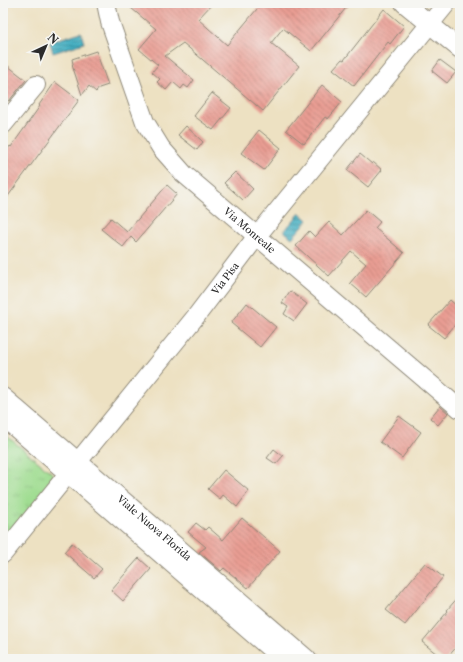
<svg xmlns="http://www.w3.org/2000/svg" width="463" height="662" viewBox="0 0 463 662" font-family="'Libre Caslon Text',serif">
  <style>
    .grass { fill: url(#grass-tufts); stroke: #66845e }
    .water { fill: url(#water-rules); stroke: #376c76 }
    .building { fill: url(#building-back-hatch) }
    .lines { fill: none; stroke-linecap: round; stroke-linejoin: round }
    .minor-casing { stroke: #8c8676; stroke-width: 20 }
    .minor { stroke: #fff; stroke-width: 18 }
    .labels { text-anchor: middle; stroke-width: 3; stroke-linejoin: round; paint-order: stroke }
    .street-label { font-size: 10px; fill: #2b2b2b; stroke: #f6f6f2 }
  </style>
  <defs>
    <pattern id="grass-tufts" width="24" height="20" patternUnits="userSpaceOnUse"><rect width="24" height="20" fill="#a0dd92"/><path d="M3 7l-1-3M5 7V3M7 7l1-3M15 17l-1-3M17 17v-4M19 17l1-3" fill="none" stroke="#8abe7e"/></pattern>
    <pattern id="water-rules" width="6" height="5" patternUnits="userSpaceOnUse"><rect width="6" height="5" fill="#43aec1"/><path d="M0 2.5h6" fill="none" stroke="#388e9d"/></pattern>
    <pattern id="building-back-hatch" width="6" height="6" patternUnits="userSpaceOnUse"><rect width="6" height="6" fill="#e99d93"/><path d="M-1 5l2 2M0 0l6 6M5-1l2 2" fill="none" stroke="#bd8078"/></pattern>
  </defs>
  <rect width="100%" height="100%" fill="#f6f6f2"/>
  <filter id="ink" filterUnits="userSpaceOnUse"><feTurbulence type="fractalNoise" baseFrequency=".025" numOctaves="2"/><feDisplacementMap in="SourceGraphic" scale="8" xChannelSelector="R" yChannelSelector="G"/><feConvolveMatrix kernelMatrix="1 2 1 2 8 2 1 2 1" color-interpolation-filters="sRGB"/></filter>
  <filter id="wash" filterUnits="userSpaceOnUse"><feTurbulence type="fractalNoise" baseFrequency=".012" numOctaves="4" result="noise"/><feDisplacementMap in="SourceGraphic" scale="16" xChannelSelector="R" yChannelSelector="G"/><feGaussianBlur stdDeviation="0.9" result="paint"/><feColorMatrix in="noise" values="0 0 0 0 0 0 0 0 0 0 0 0 0 0 0 0 0 1.4 0 .05"/><feComposite in="paint" operator="in"/></filter>
  <g filter="url(#wash)">
    <rect width="100%" height="100%" fill="#ede1c2"/>
    <!-- grass -->
    <polygon class="grass" points="3,433 58,478 3,545"/>
    <!-- water -->
    <g class="water">
      <polygon points="81,32 84,43 53,53 50,42"/>
      <polygon points="300,213 308,220 292,238 284,231"/>
    </g>
    <g id="blocks">
      <!-- building -->
      <g class="building">
        <polygon points="125,3 213,3 198,19 227,45 262,3 350,3 311,51 283,28 271,43 299,66 263,111 183,43 165,56 194,80 188,88 184,85 181,89 173,82 166,90 157,82 160,79 152,72 158,65 139,49 156,29"/>
        <polygon points="384,9 404,26 390,44 388,42 354,86 333,69 342,59 344,60"/>
        <polygon points="96,51 108,85 99,88 96,92 89,86 82,95 72,65 73,64 72,59"/>
        <polygon points="440,60 456,72 447,83 432,71"/>
        <polygon points="3,62 26,80 9,101 3,97"/>
        <polygon points="55,82 79,100 3,203 3,155 10,146 11,147 28,123 40,106 39,105"/>
        <polygon points="322,85 342,102 328,119 325,117 304,144 286,130"/>
        <polygon points="212,93 231,108 213,130 194,116"/>
        <polygon points="186,126 203,142 197,150 178,135"/>
        <polygon points="259,130 281,148 264,170 241,153"/>
        <polygon points="360,154 372,164 373,162 382,170 368,187 347,170"/>
        <polygon points="235,172 253,189 243,200 224,183"/>
        <polygon points="167,185 177,194 136,242 131,237 123,247 101,229 111,218 127,232"/>
        <polygon points="366,210 380,222 375,228 404,253 366,297 350,283 366,264 351,251 329,276 296,246 309,231 315,237 329,222 343,235"/>
        <polygon points="290,291 307,304 294,321 284,314 288,307 282,303"/>
        <polygon points="450,300 460,309 460,319 444,338 428,325"/>
        <polygon points="247,303 276,327 260,347 231,323"/>
        <polygon points="440,406 448,413 438,425 430,418"/>
        <polygon points="399,416 421,432 402,458 380,442"/>
        <polygon points="274,449 283,456 276,464 267,458"/>
        <polygon points="224,470 249,491 237,507 223,495 220,499 208,489"/>
        <polygon points="242,518 280,551 248,588 224,568 221,571 199,552 206,547 188,532 196,523 205,530 208,527 223,540"/>
        <polygon points="72,543 102,569 94,578 64,552"/>
        <polygon points="139,558 151,569 123,601 111,590"/>
        <polygon points="425,563 443,577 405,625 386,610"/>
        <polygon points="460,595 460,643 446,659 443,659 422,642 448,611 447,610"/>
      </g>
    </g>
  </g>
  <g filter="url(#ink)">
    <use href="#blocks" fill-opacity="0" stroke="#8c8676" stroke-width="1"/>
    <g class="lines">
      <defs>
        <g id="minor">
          <path id="s1" d="M 106,3 L 110,22 L 145,122 L 161,148 L 184,174 L 460,409"/>
          <polyline points="404,3 460,49"/>
          <polyline points="3,125 36,85"/>
          <path id="s2" d="M 3,397 L 307,659"/>
          <polyline points="3,417 282,659"/>
          <path id="s3" d="M 3,554 L 197,315 L 257,236 L 447,3"/>
        </g>
      </defs>
      <!-- minor casing -->
      <use href="#minor" class="minor-casing"/>
      <!-- minor -->
      <use href="#minor" class="minor"/>
    </g>
  </g>
  <g class="labels">
    <!-- street labels -->
    <g class="street-label">
      <text dy="4" stroke="none"><textPath href="#s1" startOffset="277">Via Monreale</textPath></text>
      <text dy="4" stroke="none"><textPath href="#s3" startOffset="354">Via Pisa</textPath></text>
      <text dy="4" stroke="none"><textPath href="#s2" startOffset="200">Viale Nuova Florida</textPath></text>
    </g>
  </g>
  <!-- margin -->
  <rect width="463" height="662" fill="none" stroke="#f6f6f2" stroke-width="16"/>
  <!-- north arrow -->
  <g transform="translate(46 46) rotate(44)" stroke="#f6f6f2" stroke-width="3" paint-order="stroke">
  <path d="M0-3L7 15L0 10L-7 15Z" fill="#2b2b2b"/>
  <text y="-6" font-size="11" font-weight="bold" text-anchor="middle" fill="#2b2b2b">N</text>
  </g>
</svg>
